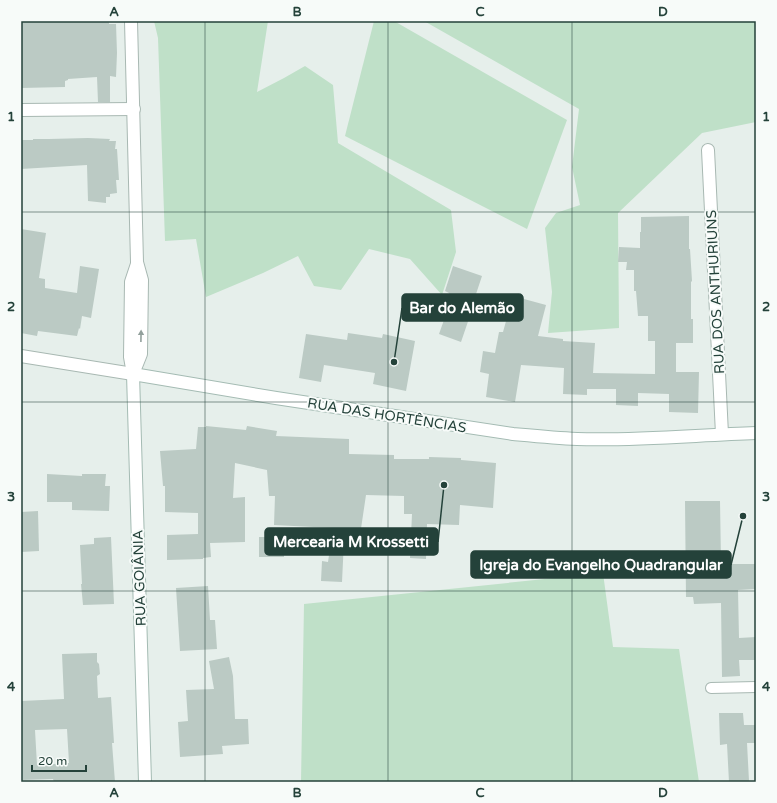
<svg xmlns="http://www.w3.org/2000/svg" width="777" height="803" viewBox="0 0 777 803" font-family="'Varela Round',sans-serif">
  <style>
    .green { fill: #bfe0c8 }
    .building { fill: #bbcac4; fill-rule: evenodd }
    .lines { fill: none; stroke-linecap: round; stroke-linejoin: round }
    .lane-casing { stroke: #a8b8b2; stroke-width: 12 }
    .street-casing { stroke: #a8b8b2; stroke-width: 14 }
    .secondary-casing { stroke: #a4bbb3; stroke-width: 14 }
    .lane { stroke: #fff; stroke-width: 10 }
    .street { stroke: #fff; stroke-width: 12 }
    .secondary { stroke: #fff; stroke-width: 12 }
    .oneway { fill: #92a09c }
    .grid { fill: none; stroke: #24423a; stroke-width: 1; stroke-opacity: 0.55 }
    .labels { text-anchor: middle; stroke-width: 4; stroke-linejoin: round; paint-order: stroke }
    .street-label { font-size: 14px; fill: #24423a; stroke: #f7fbf9 }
    .leader { fill: none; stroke: #24423a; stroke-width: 1.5 }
    .callout-dot { fill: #24423a; stroke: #f7fbf9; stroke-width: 1.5 }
    .callout { fill: #24423a; stroke: #24423a; stroke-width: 1.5 }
    .callout-label { font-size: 15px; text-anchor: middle; font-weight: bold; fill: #fff }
    .neatline { fill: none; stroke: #24423a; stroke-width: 1.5 }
    .grid-label { font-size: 13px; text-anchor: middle; font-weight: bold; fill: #24423a }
  </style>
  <rect width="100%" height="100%" fill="#e6efeb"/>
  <!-- green -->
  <g class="green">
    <polygon points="154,21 268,21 257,92 284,78 305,66 333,85 338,143 451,210 456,252 442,295 410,259 369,249 341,290 314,286 298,256 263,273 206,297 196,239 165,241 158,38"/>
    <polygon points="374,21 394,21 567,120 527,229 345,136"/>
    <polygon points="424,21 756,21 756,122 702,133 618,213 619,328 548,333 552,292 545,228 556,213 580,205 572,167 579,109"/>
    <polygon points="603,573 613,647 679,649 699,782 301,782 304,604"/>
  </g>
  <!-- building -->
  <g class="building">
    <polygon points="21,21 109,21 109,24 116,24 117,53 116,77 110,76 110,102 98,102 97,77 68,79 68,80 65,81 65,87 21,88"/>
    <polygon points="88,138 110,139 109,141 116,141 115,149 117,149 119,180 116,180 117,193 110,194 110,197 106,197 106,203 88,201 87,165 21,169 21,140 33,140 33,139 49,139"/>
    <polygon points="689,216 689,249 690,249 692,281 691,282 691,319 693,319 693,343 676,343 676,372 699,372 698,413 669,412 669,394 638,393 638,406 616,405 616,389 587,389 587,395 563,394 564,368 521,365 515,402 486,397 489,374 480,372 483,351 495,353 499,332 503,332 513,296 546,305 538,336 563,339 563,341 595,343 593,373 655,374 655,341 648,341 648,316 638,316 636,291 634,291 634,270 626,270 627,262 618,262 619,247 640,248 640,232 641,232 641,217"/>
    <polygon points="21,229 46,233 39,278 45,279 45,288 77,293 80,266 99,269 91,318 82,316 80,329 79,328 77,336 38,331 37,336 21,333"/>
    <polygon points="453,266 482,276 474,300 475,301 461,342 439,334 450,303 447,302 449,293 445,291"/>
    <polygon points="348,333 382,338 383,334 415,341 406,391 373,384 375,373 324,365 321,382 299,378 306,334 347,340"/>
    <polygon points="206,426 246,430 247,426 277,431 276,436 349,439 349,454 394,455 394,459 429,459 429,457 461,458 461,460 496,463 493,508 460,505 459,525 427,524 426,559 410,558 412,514 404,514 404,496 366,495 359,542 344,540 342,582 321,581 322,561 328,562 333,528 274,525 275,496 269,496 267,470 235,463 233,498 245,497 245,542 210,543 211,557 203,558 203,559 167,560 167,535 198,534 198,513 165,512 165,486 163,486 160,451 196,449 198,427 206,427"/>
    <polygon points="47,474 82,476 82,474 106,474 105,486 110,486 109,511 72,510 72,502 47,502"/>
    <polygon points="685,501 720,501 721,564 756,564 756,589 738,590 739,638 756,637 756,660 739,660 740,676 722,677 721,603 694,604 693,597 686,597"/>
    <polygon points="38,511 39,551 21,552 21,512"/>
    <polygon points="111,537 114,604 83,605 81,584 82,584 80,545 94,544 94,538"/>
    <rect x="259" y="537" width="25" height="20"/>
    <polygon points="208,586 210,620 215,620 217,649 180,651 176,588"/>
    <path d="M 97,653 L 97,662 L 99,664 L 100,674 L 97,676 L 98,698 L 111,697 L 114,743 L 112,743 L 115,782 L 54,782 L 53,779 L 21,780 L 21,701 L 64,699 L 62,654 ZM 67,729 L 69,763 L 37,765 L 35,730 Z"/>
    <polygon points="229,657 233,676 235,719 248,719 249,744 222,746 223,754 180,757 178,722 188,721 186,690 214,689 209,661"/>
    <polygon points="719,713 743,713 744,725 756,725 756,743 747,743 749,781 729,782 727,744 720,745"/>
  </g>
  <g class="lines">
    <defs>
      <polyline id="lane" points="711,688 756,687"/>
      <g id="street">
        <polyline points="131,21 137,262 142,280 141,354 133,374"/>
        <polyline points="21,110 134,109"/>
        <polyline points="708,150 722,434"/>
        <polyline points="21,356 133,374"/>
        <polyline points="133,374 130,357 131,282 137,264"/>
      </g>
      <path id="secondary" d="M 145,782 L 133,374 L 276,398 L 513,434 C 535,436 556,438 577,439 C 636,441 696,435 756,433"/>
    </defs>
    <!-- lane casing -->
    <use href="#lane" class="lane-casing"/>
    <!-- street casing -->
    <use href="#street" class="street-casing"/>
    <!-- secondary casing -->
    <use href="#secondary" class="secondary-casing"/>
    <!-- lane -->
    <use href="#lane" class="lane"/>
    <!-- street -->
    <use href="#street" class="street"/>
    <!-- secondary -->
    <use href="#secondary" class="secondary"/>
  </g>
  <!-- one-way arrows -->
  <defs><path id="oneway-solid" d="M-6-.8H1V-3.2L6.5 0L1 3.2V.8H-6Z"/></defs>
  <use class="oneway" href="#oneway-solid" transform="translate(141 336) rotate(-89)"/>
  <!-- grid -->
  <path class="grid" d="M 205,21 L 205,782M 388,21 L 388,782M 572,21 L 572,782M 21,212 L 756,212M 21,402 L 756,402M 21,591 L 756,591"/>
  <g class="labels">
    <!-- street labels -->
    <g class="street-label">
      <text transform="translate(715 292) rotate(-93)" y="5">RUA DOS ANTHURIUNS</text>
      <text transform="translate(387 415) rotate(9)" y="5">RUA DAS HORTÊNCIAS</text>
      <text transform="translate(139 578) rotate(-92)" y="5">RUA GOIÂNIA</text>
    </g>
  </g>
  <!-- callouts -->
  <path class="leader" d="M394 362L402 308M444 485L438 542M743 516L731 565"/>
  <g class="callout-dot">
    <circle cx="394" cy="362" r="4"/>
    <circle cx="444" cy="485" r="4"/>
    <circle cx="743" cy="516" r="4"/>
  </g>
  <g class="callout">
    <rect x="402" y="294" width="121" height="27" rx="4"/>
    <rect x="265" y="528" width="173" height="27" rx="4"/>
    <rect x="471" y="551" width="260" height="27" rx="4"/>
  </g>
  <g class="callout-label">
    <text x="462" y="313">Bar do Alemão</text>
    <text x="351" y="547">Mercearia M Krossetti</text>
    <text x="601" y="570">Igreja do Evangelho Quadrangular</text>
  </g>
  <!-- border -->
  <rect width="777" height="803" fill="none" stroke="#f7fbf9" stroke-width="44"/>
  <!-- scale -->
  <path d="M32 765v6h54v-6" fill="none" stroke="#24423a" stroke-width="2"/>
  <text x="38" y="765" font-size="12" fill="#24423a" stroke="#f7fbf9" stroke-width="3" paint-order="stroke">20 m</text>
  <rect x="22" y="22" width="733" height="759" class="neatline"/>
  <g class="grid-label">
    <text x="114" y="16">A</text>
    <text x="297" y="16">B</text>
    <text x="480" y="16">C</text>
    <text x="663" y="16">D</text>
    <text x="11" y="121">1</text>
    <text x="766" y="121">1</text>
    <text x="11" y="311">2</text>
    <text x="766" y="311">2</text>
    <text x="11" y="501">3</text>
    <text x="766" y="501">3</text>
    <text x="11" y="691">4</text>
    <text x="766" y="691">4</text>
    <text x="114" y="797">A</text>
    <text x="297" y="797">B</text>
    <text x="480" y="797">C</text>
    <text x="663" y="797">D</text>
  </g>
</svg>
